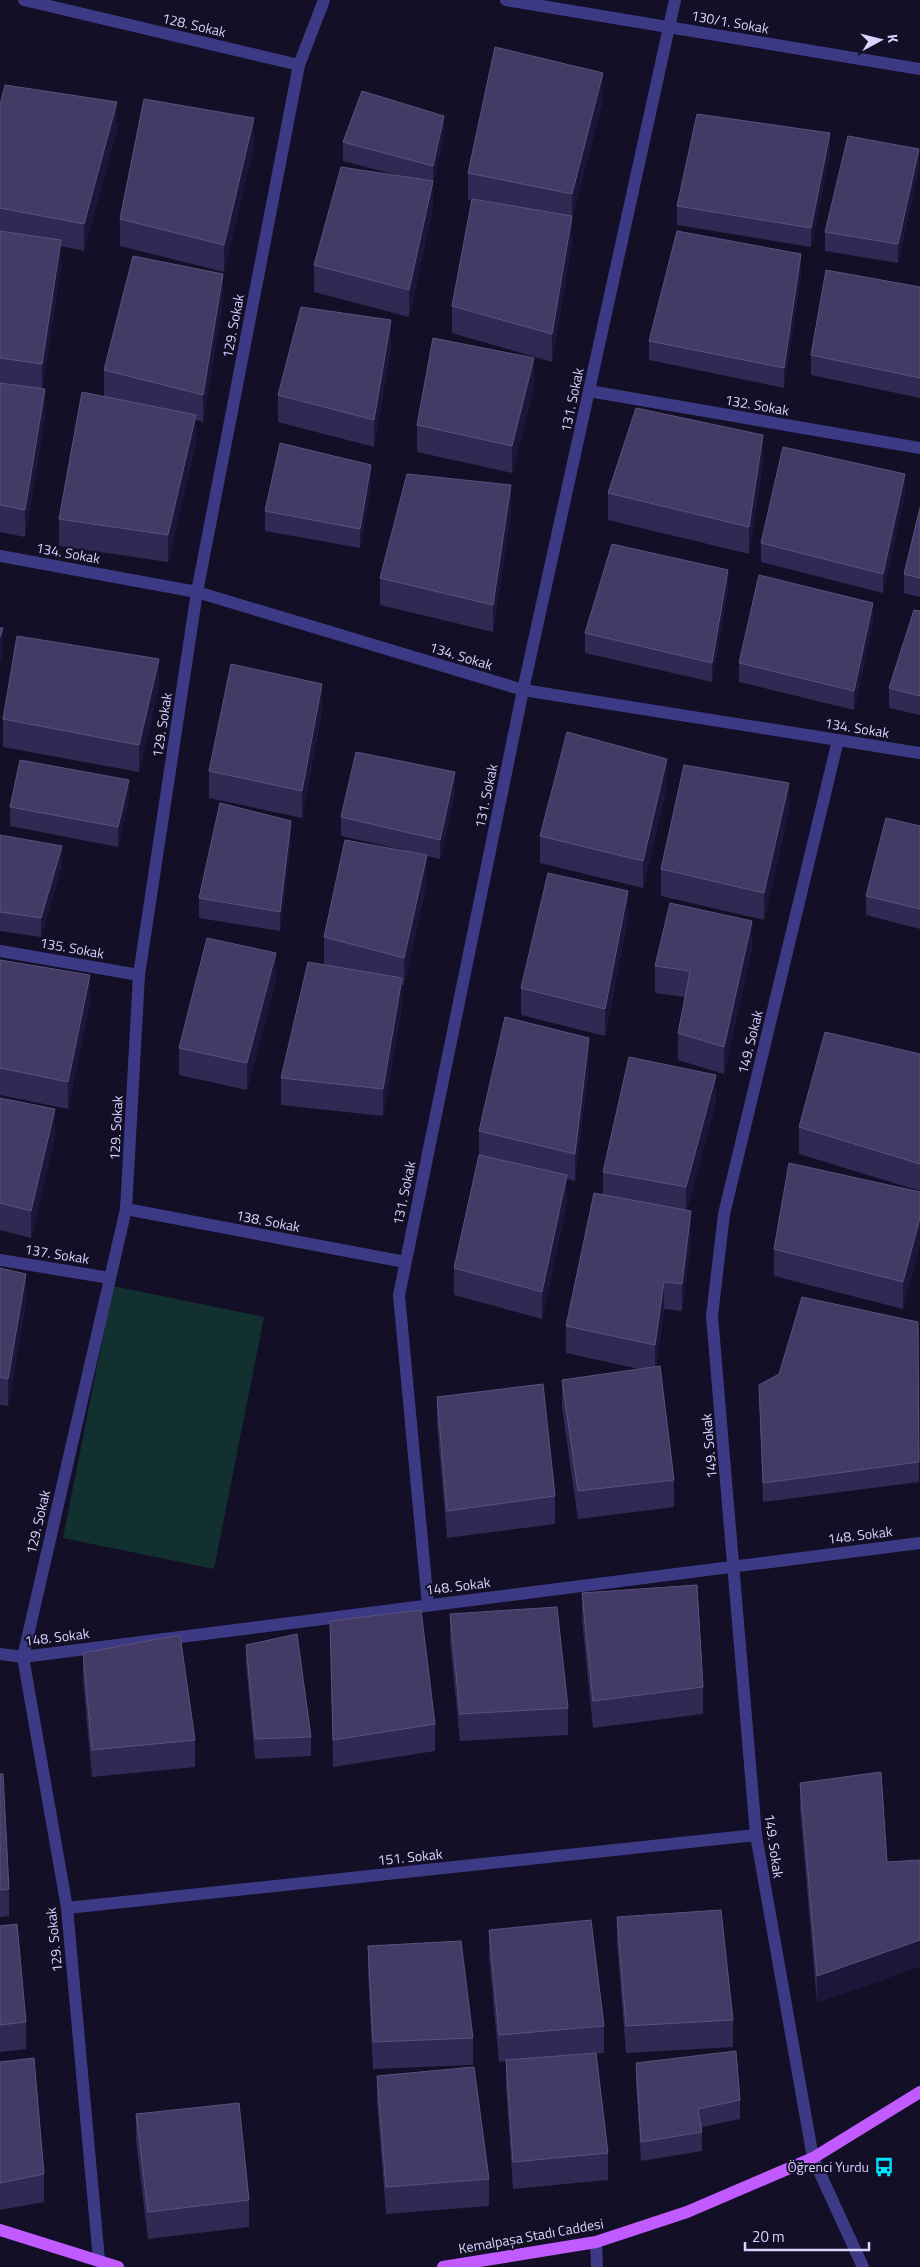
<svg xmlns="http://www.w3.org/2000/svg" width="920" height="2267" viewBox="0 0 920 2267" font-family="'Titillium Web',sans-serif">
  <style>
    .garden { fill: #12302f }
    .lines { fill: none; stroke-linecap: round; stroke-linejoin: round }
    .minor { stroke: #3d3a85; stroke-width: 12 }
    .major { stroke: #c25bff; stroke-width: 12 }
    .wall { fill: #312854 }
    .shaded-wall { fill: #1d163a }
    .building { fill: #433a66; stroke: #5a527e }
    .labels { text-anchor: middle; stroke-width: 4; stroke-linejoin: round; paint-order: stroke }
    .street-label { font-size: 14px; fill: #d9d4ff; stroke: #130f26 }
    .poi-label { font-size: 14px; fill: #d9d4ff; stroke: #130f26; text-anchor: end }
  </style>
  <rect width="100%" height="100%" fill="#130f26"/>
  <!-- garden -->
  <polygon class="garden" points="113,1286 264,1317 214,1569 63,1538"/>
  <g class="lines">
    <!-- minor -->
    <g class="minor">
      <polyline points="24,0 299,65"/>
      <polyline points="506,0 920,69"/>
      <polyline points="589,391 920,448"/>
      <polyline points="0,556 197,592 523,690 920,753"/>
      <polyline points="838,740 724,1214 712,1316 756,1835 813,2158 863,2267"/>
      <polyline points="0,951 139,975"/>
      <polyline points="126,1209 405,1262"/>
      <polyline points="0,1260 110,1278"/>
      <polyline points="428,1605 399,1295 523,690 675,0"/>
      <polyline points="0,1654 23,1657 920,1543"/>
      <polyline points="67,1908 756,1835"/>
      <polyline points="596,2242 597,2267"/>
      <polyline points="99,2260 67,1908 23,1657 126,1209 139,975 197,592 299,65 324,0"/>
    </g>
    <!-- major -->
    <g class="major">
      <polyline points="0,2230 118,2267"/>
      <polyline points="443,2267 596,2242 687,2212 813,2158 920,2092"/>
    </g>
  </g>
  <!-- wall -->
  <g class="wall">
    <polygon points="603,100 572,218 572,243 552,362 452,333 452,306 472,201 468,200 468,173"/>
    <polygon points="0,105 117,129 84,251 61,246 61,267 42,389 45,416 25,537 0,532"/>
    <polygon points="444,135 433,182 433,208 409,317 314,292 314,265 396,175 343,161 343,142"/>
    <polygon points="254,145 224,272 120,246 120,219"/>
    <polygon points="830,152 811,247 677,225 677,206"/>
    <polygon points="919,168 898,263 825,251 825,232"/>
    <polygon points="801,274 784,388 649,360 649,341"/>
    <polygon points="920,287 920,398 811,375 811,355"/>
    <polygon points="223,301 203,422 196,420 196,442 168,562 59,546 59,519 104,397 104,370"/>
    <polygon points="391,347 374,447 278,422 278,395"/>
    <polygon points="534,385 512,473 417,452 417,425"/>
    <polygon points="763,462 749,554 608,520 608,493"/>
    <polygon points="371,484 360,548 265,531 265,511"/>
    <polygon points="905,494 883,593 761,562 761,543"/>
    <polygon points="920,508 920,597 904,593 904,574"/>
    <polygon points="511,512 493,632 380,605 380,578"/>
    <polygon points="728,589 712,682 585,653 585,633"/>
    <polygon points="920,611 920,715 889,708 889,688"/>
    <polygon points="873,622 854,710 739,682 739,663"/>
    <polygon points="159,686 139,772 3,747 3,719"/>
    <polygon points="322,711 302,818 209,798 209,771"/>
    <polygon points="667,786 643,888 540,863 540,836"/>
    <polygon points="455,792 440,859 427,856 427,882 404,985 402,985 402,1005 383,1116 281,1105 281,1078 334,967 324,964 324,937 404,850 341,836 341,817"/>
    <polygon points="129,799 118,847 10,826 10,807"/>
    <polygon points="789,810 764,920 661,896 661,869"/>
    <polygon points="920,826 920,929 866,915 866,896"/>
    <polygon points="0,835 62,865 41,937 0,931"/>
    <polygon points="291,841 280,931 199,918 199,898"/>
    <polygon points="628,918 605,1036 521,1015 521,988"/>
    <polygon points="752,948 724,1074 678,1060 678,1033 685,997 655,993 655,966"/>
    <polygon points="0,960 90,1002 68,1109 0,1095"/>
    <polygon points="276,980 247,1090 179,1075 179,1048"/>
    <polygon points="920,1054 920,1191 799,1154 799,1127"/>
    <polygon points="589,1065 575,1181 567,1179 567,1202 542,1319 454,1295 454,1268 479,1155 479,1131"/>
    <polygon points="0,1098 55,1136 31,1238 0,1230"/>
    <polygon points="716,1102 687,1210 691,1238 682,1311 664,1309 656,1366 674,1480 674,1507 578,1519 562,1407 562,1380 639,1369 566,1353 566,1326 603,1195 603,1172"/>
    <polygon points="920,1192 903,1309 774,1276 774,1249"/>
    <polygon points="0,1268 26,1301 8,1406 0,1405"/>
    <polygon points="918,1322 919,1482 763,1502 759,1385"/>
    <polygon points="437,1397 555,1496 555,1524 447,1538 437,1424"/>
    <polygon points="582,1593 703,1687 703,1714 593,1728 582,1620"/>
    <polygon points="450,1614 568,1708 568,1735 460,1741 450,1641"/>
    <polygon points="330,1621 435,1724 435,1751 333,1767"/>
    <polygon points="246,1645 311,1737 311,1756 255,1759 246,1664"/>
    <polygon points="83,1653 195,1740 195,1767 92,1777 83,1680"/>
    <polygon points="0,1774 9,1889 9,1916 0,1917"/>
    <polygon points="800,1783 887,1862 817,2003 800,1810"/>
    <polygon points="617,1917 733,2020 733,2047 626,2053 617,1944"/>
    <polygon points="0,1926 26,2022 26,2049 0,2052"/>
    <polygon points="489,1930 604,2026 604,2053 596,2054 608,2153 608,2180 513,2189 506,2087 506,2061 499,2062 489,1957"/>
    <polygon points="368,1946 473,2038 473,2065 373,2069 368,1973"/>
    <polygon points="0,2062 44,2174 44,2202 0,2210"/>
    <polygon points="636,2063 740,2100 740,2119 702,2127 702,2151 641,2161 636,2083"/>
    <polygon points="377,2076 489,2179 489,2206 386,2214 377,2103"/>
    <polygon points="136,2114 249,2200 249,2227 148,2239 136,2141"/>
  </g>
  <!-- shaded-wall -->
  <g class="shaded-wall">
    <polygon points="603,73 603,100 572,218 572,243 552,362 552,334 572,220 572,194"/>
    <polygon points="117,102 117,129 84,251 84,224"/>
    <polygon points="444,116 444,135 433,182 433,208 409,317 409,290 433,184 433,166"/>
    <polygon points="254,118 254,145 224,272 224,245"/>
    <polygon points="830,133 830,152 811,247 811,228"/>
    <polygon points="919,149 919,168 898,263 898,244"/>
    <polygon points="61,240 61,267 42,391 42,364"/>
    <polygon points="801,254 801,274 784,388 784,368"/>
    <polygon points="223,274 223,301 203,422 203,395"/>
    <polygon points="391,320 391,347 374,447 374,420"/>
    <polygon points="534,358 534,385 512,473 512,446"/>
    <polygon points="45,389 45,416 25,537 25,510"/>
    <polygon points="196,415 196,442 168,562 168,535"/>
    <polygon points="763,435 763,462 749,554 749,527"/>
    <polygon points="371,465 371,484 360,548 360,529"/>
    <polygon points="905,474 905,494 883,593 883,574"/>
    <polygon points="511,485 511,512 493,632 493,605"/>
    <polygon points="728,570 728,589 712,682 712,663"/>
    <polygon points="873,603 873,622 854,710 854,691"/>
    <polygon points="3,628 3,655 0,664 0,637"/>
    <polygon points="159,659 159,686 139,772 139,745"/>
    <polygon points="322,684 322,711 302,818 302,791"/>
    <polygon points="667,759 667,786 643,888 643,861"/>
    <polygon points="455,772 455,792 440,859 440,840"/>
    <polygon points="129,780 129,799 118,847 118,827"/>
    <polygon points="789,783 789,810 764,920 764,893"/>
    <polygon points="291,821 291,841 280,931 280,912"/>
    <polygon points="62,846 62,865 41,937 41,918"/>
    <polygon points="427,855 427,882 404,985 404,958"/>
    <polygon points="628,891 628,918 605,1036 605,1009"/>
    <polygon points="752,921 752,948 724,1074 724,1047"/>
    <polygon points="276,953 276,980 247,1090 247,1063"/>
    <polygon points="90,975 90,1002 68,1109 68,1082"/>
    <polygon points="402,978 402,1005 383,1116 383,1089"/>
    <polygon points="589,1038 589,1065 575,1181 575,1154"/>
    <polygon points="716,1075 716,1102 686,1214 686,1187"/>
    <polygon points="55,1109 55,1136 31,1238 31,1211"/>
    <polygon points="567,1175 567,1202 542,1319 542,1292"/>
    <polygon points="691,1211 691,1238 682,1311 682,1284"/>
    <polygon points="920,1218 920,1245 903,1309 903,1282"/>
    <polygon points="26,1274 26,1301 8,1406 8,1379"/>
    <polygon points="664,1282 664,1309 655,1372 655,1345"/>
    <polygon points="920,1940 920,1967 817,2003 817,1976"/>
  </g>
  <!-- building -->
  <g class="building">
    <polygon points="495,47 603,73 572,194 468,173"/>
    <polygon points="5,85 117,102 84,224 0,208 0,105"/>
    <polygon points="362,91 444,116 433,166 343,142"/>
    <polygon points="144,99 254,118 224,245 120,219"/>
    <polygon points="697,114 830,133 811,228 677,206"/>
    <polygon points="848,136 919,149 898,244 825,232"/>
    <polygon points="341,167 433,181 409,290 314,265"/>
    <polygon points="472,199 572,216 552,334 452,306"/>
    <polygon points="0,231 61,240 42,364 0,358"/>
    <polygon points="677,231 801,254 784,368 649,341"/>
    <polygon points="133,256 223,274 203,395 104,370"/>
    <polygon points="826,270 920,287 920,378 811,355"/>
    <polygon points="301,307 391,320 374,420 278,395"/>
    <polygon points="433,338 534,358 512,446 417,425"/>
    <polygon points="0,383 45,389 25,510 0,505"/>
    <polygon points="82,392 196,415 168,535 59,519"/>
    <polygon points="636,408 763,435 749,527 608,493"/>
    <polygon points="280,443 371,465 360,529 265,511"/>
    <polygon points="783,447 905,474 883,574 761,543"/>
    <polygon points="407,474 511,485 493,605 380,578"/>
    <polygon points="920,508 920,578 904,574"/>
    <polygon points="612,544 728,570 712,663 585,633"/>
    <polygon points="759,575 873,603 854,691 739,663"/>
    <polygon points="914,610 920,611 920,696 889,688"/>
    <polygon points="0,628 3,628 0,637"/>
    <polygon points="17,636 159,659 139,745 3,719"/>
    <polygon points="231,664 322,684 302,791 209,771"/>
    <polygon points="567,732 667,759 643,861 540,836"/>
    <polygon points="356,752 455,772 440,840 341,817"/>
    <polygon points="20,760 129,780 118,827 10,807"/>
    <polygon points="684,765 789,783 764,893 661,869"/>
    <polygon points="220,803 291,821 280,912 199,898"/>
    <polygon points="886,818 920,826 920,909 866,896"/>
    <polygon points="0,835 62,846 41,918 0,912"/>
    <polygon points="345,840 427,855 404,958 324,937"/>
    <polygon points="548,873 628,891 605,1009 521,988"/>
    <polygon points="670,903 752,921 724,1047 678,1033 690,971 655,966"/>
    <polygon points="207,938 276,953 247,1063 179,1048"/>
    <polygon points="0,960 90,975 68,1082 0,1068"/>
    <polygon points="308,962 402,978 383,1089 281,1078"/>
    <polygon points="505,1017 589,1038 575,1154 479,1131"/>
    <polygon points="825,1032 920,1054 920,1164 799,1127"/>
    <polygon points="629,1057 716,1075 686,1187 603,1172"/>
    <polygon points="0,1098 55,1109 31,1211 0,1203"/>
    <polygon points="479,1155 567,1175 542,1292 454,1268"/>
    <polygon points="789,1163 920,1192 920,1218 903,1282 774,1249"/>
    <polygon points="594,1193 691,1211 682,1284 664,1282 655,1345 566,1326"/>
    <polygon points="0,1268 26,1274 8,1379 0,1377"/>
    <polygon points="802,1297 918,1322 919,1462 763,1483 759,1385 779,1374"/>
    <polygon points="660,1366 674,1480 578,1491 562,1380"/>
    <polygon points="543,1384 555,1496 447,1511 437,1397"/>
    <polygon points="697,1585 703,1687 593,1701 582,1593"/>
    <polygon points="557,1607 568,1708 460,1714 450,1614"/>
    <polygon points="421,1610 435,1724 333,1740 330,1621"/>
    <polygon points="297,1634 311,1737 255,1739 246,1645"/>
    <polygon points="180,1635 195,1740 92,1750 83,1653"/>
    <polygon points="881,1772 887,1862 920,1860 920,1940 817,1976 800,1783"/>
    <polygon points="0,1774 3,1774 9,1889 0,1890"/>
    <polygon points="721,1910 733,2020 626,2026 617,1917"/>
    <polygon points="591,1920 604,2026 499,2035 489,1930"/>
    <polygon points="17,1924 26,2022 0,2025 0,1926"/>
    <polygon points="461,1941 473,2038 373,2042 368,1946"/>
    <polygon points="736,2051 740,2100 698,2109 702,2132 641,2142 636,2063"/>
    <polygon points="596,2053 608,2153 513,2162 506,2060"/>
    <polygon points="34,2058 44,2174 0,2183 0,2062"/>
    <polygon points="474,2067 489,2179 386,2187 377,2076"/>
    <polygon points="239,2103 249,2200 148,2212 136,2114"/>
  </g>
  <!-- icons -->
  <defs>
    <symbol id="bus-bare" viewBox="-9 -9 18 18"><path d="M-5-6H5V4H4V6H2V4H-2V6H-4V4H-5ZM-3.5-4V0h7V-4ZM-3.5 1.2v1.5H-2V1.2ZM2 1.2v1.5H3.5V1.2Z" fill="#00e5ff" stroke="#130f26" stroke-width="2.5" paint-order="stroke"/></symbol>
  </defs>
  <g fill-rule="evenodd">
    <use href="#bus-bare" x="870" y="2153" width="28" height="28"/>
  </g>
  <g class="labels">
    <!-- street labels -->
    <g class="street-label">
      <text transform="translate(730 22) rotate(10)" y="5">130/1. Sokak</text>
      <text transform="translate(194 25) rotate(13)" y="5">128. Sokak</text>
      <text transform="translate(233 326) rotate(-79)" y="5">129. Sokak</text>
      <text transform="translate(572 400) rotate(-78)" y="5">131. Sokak</text>
      <text transform="translate(757 405) rotate(10)" y="5">132. Sokak</text>
      <text transform="translate(68 553) rotate(10)" y="5">134. Sokak</text>
      <text transform="translate(461 656) rotate(17)" y="5">134. Sokak</text>
      <text transform="translate(162 725) rotate(-81)" y="5">129. Sokak</text>
      <text transform="translate(857 728) rotate(9)" y="5">134. Sokak</text>
      <text transform="translate(486 796) rotate(-78)" y="5">131. Sokak</text>
      <text transform="translate(72 948) rotate(10)" y="5">135. Sokak</text>
      <text transform="translate(750 1042) rotate(-76)" y="5">149. Sokak</text>
      <text transform="translate(116 1128) rotate(-87)" y="5">129. Sokak</text>
      <text transform="translate(404 1193) rotate(-78)" y="5">131. Sokak</text>
      <text transform="translate(268 1221) rotate(11)" y="5">138. Sokak</text>
      <text transform="translate(57 1254) rotate(9)" y="5">137. Sokak</text>
      <text transform="translate(709 1446) rotate(-95)" y="5">149. Sokak</text>
      <text transform="translate(38 1522) rotate(-77)" y="5">129. Sokak</text>
      <text transform="translate(860 1535) rotate(-7)" y="5">148. Sokak</text>
      <text transform="translate(458 1586) rotate(-7)" y="5">148. Sokak</text>
      <text transform="translate(57 1637) rotate(-7)" y="5">148. Sokak</text>
      <text transform="translate(774 1846) rotate(82)" y="5">149. Sokak</text>
      <text transform="translate(410 1857) rotate(-6)" y="5">151. Sokak</text>
      <text transform="translate(54 1940) rotate(-96)" y="5">129. Sokak</text>
      <text transform="translate(531 2236) rotate(-10)" y="5">Kemalpaşa Stadı Caddesi</text>
    </g>
    <!-- poi labels -->
    <g class="poi-label">
      <text x="869" y="2172">Öğrenci Yurdu</text>
    </g>
  </g>
  <!-- north arrow -->
  <g transform="translate(880 40) rotate(83)" stroke="#130f26" stroke-width="4" paint-order="stroke">
  <path d="M0-4L9 19L0 12L-9 19Z" fill="#d9d4ff"/>
  <text y="-8" font-size="14" font-weight="bold" text-anchor="middle" fill="#d9d4ff">K</text>
  </g>
  <!-- scale -->
  <path d="M745 2242v8h124v-8" fill="none" stroke="#d9d4ff" stroke-width="2.5"/>
  <text x="752" y="2242" font-size="15" fill="#d9d4ff" stroke="#130f26" stroke-width="4" paint-order="stroke">20 m</text>
</svg>
